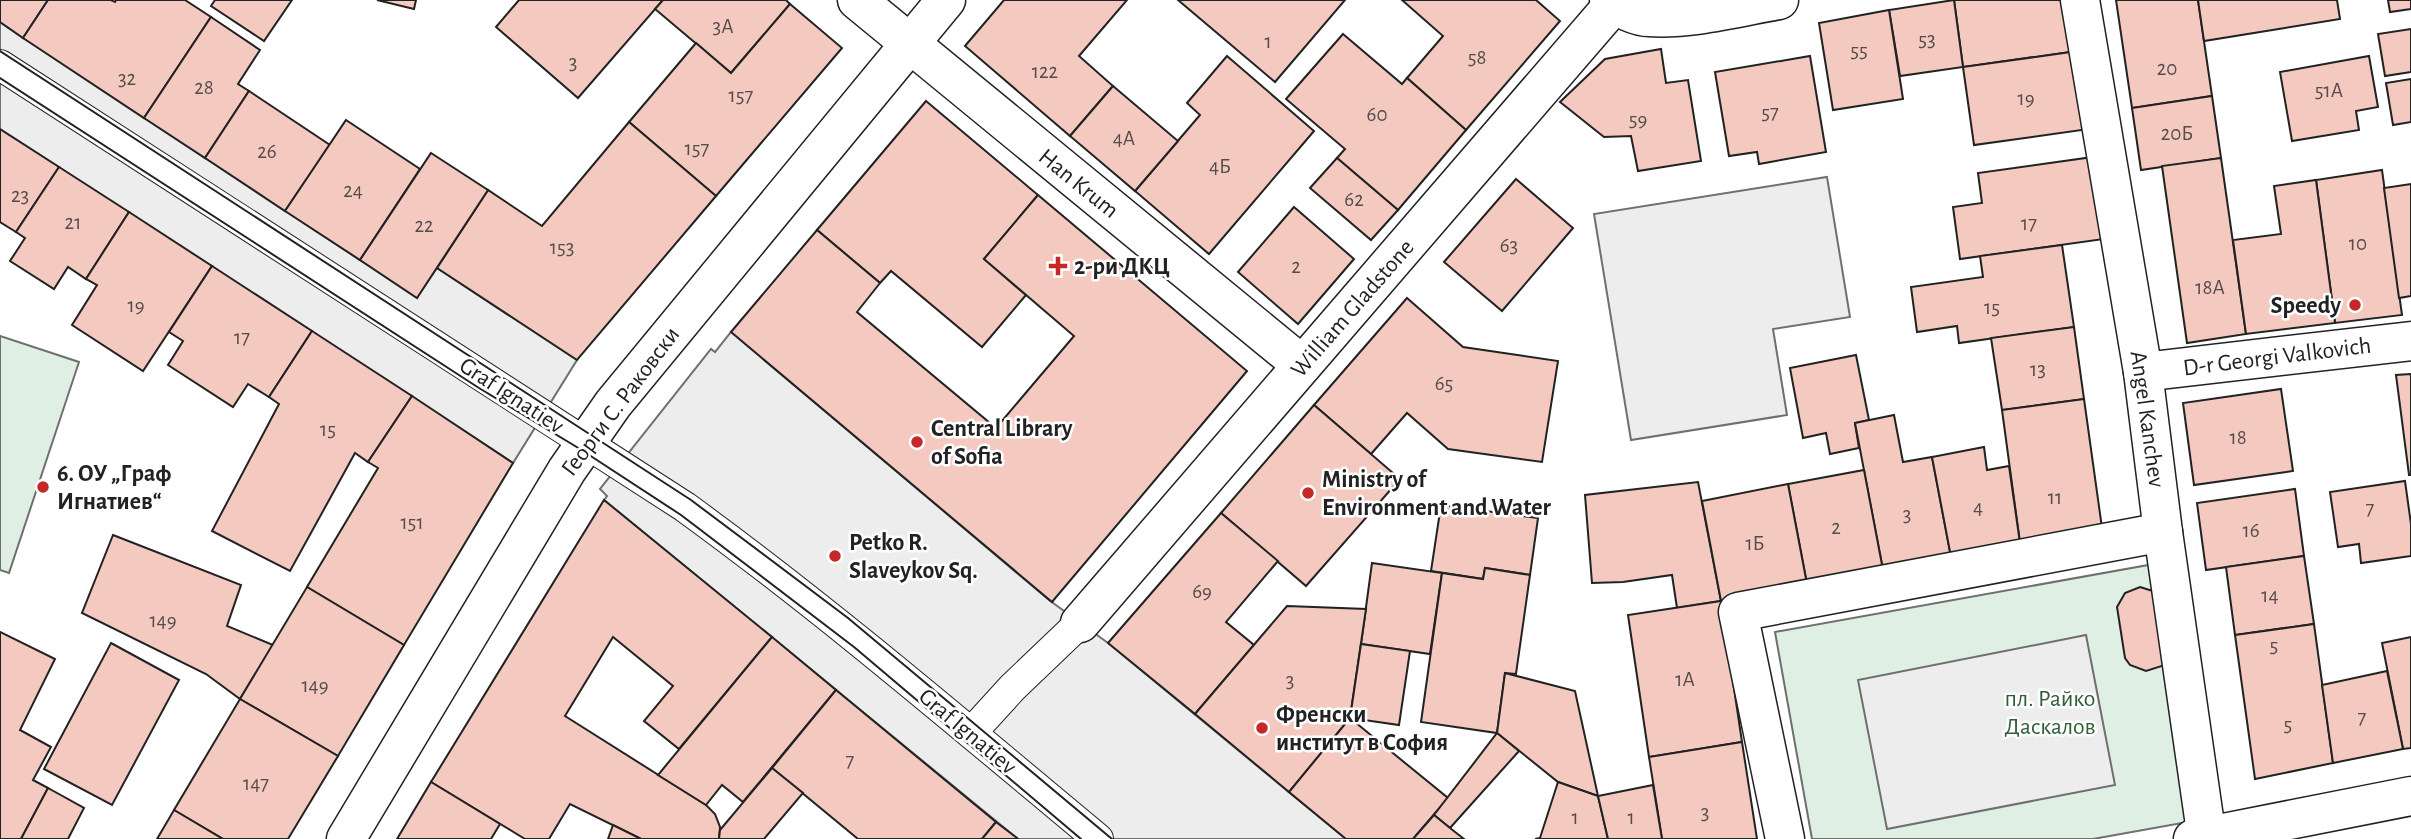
<svg xmlns="http://www.w3.org/2000/svg" width="2411" height="839" viewBox="0 0 2411 839" font-family="'Alegreya Sans',sans-serif">
  <style>
    .green { fill: #e0efe3; stroke: #6f6f6f; stroke-width: 2 }
    .parking { fill: #ededed; stroke: #6f6f6f; stroke-width: 2 }
    .building { fill: #f3c9c0; stroke: #222; stroke-width: 2 }
    .lines { fill: none; stroke-linecap: round; stroke-linejoin: round }
    .pedestrian-casing { stroke: #222; stroke-width: 32 }
    .minor-casing { stroke: #222; stroke-width: 41 }
    .tertiary-casing { stroke: #222; stroke-width: 41 }
    .pedestrian { stroke: #fff; stroke-width: 30 }
    .minor { stroke: #fff; stroke-width: 38 }
    .tertiary { stroke: #fff; stroke-width: 38 }
    .tram { stroke: #222; stroke-width: 2 }
    .poi-dot { fill: #c62828; stroke: #fff; stroke-width: 2.5 }
    .labels { text-anchor: middle; stroke-width: 5; stroke-linejoin: round; paint-order: stroke }
    .number-label { font-size: 21px; fill: #564c4a }
    .street-label { font-size: 24px; fill: #222; stroke: #fff }
    .poi-label { font-size: 24px; font-weight: bold; fill: #222; stroke: #fff; text-anchor: start }
    .park-label { font-size: 24px; fill: #2f5e38; stroke: #fff }
  </style>
  <rect width="100%" height="100%" fill="#fff"/>
  <!-- green -->
  <g class="green">
    <polygon points="0,336 79,362 9,573 0,570"/>
    <polygon points="2154,564 2199,820 2093,839 1812,839 1775,632"/>
  </g>
  <!-- parking -->
  <g class="parking">
    <polygon points="0,22 416,297 437,268 577,360 513,463 0,129"/>
    <polygon points="1827,177 1850,317 1773,329 1787,415 1631,440 1594,214"/>
    <polygon points="731,332 1049,600 1108,643 1346,839 1018,839 604,500 607,496 600,489 711,349 715,352"/>
    <polygon points="2086,635 2115,785 1887,829 1858,680"/>
  </g>
  <!-- building -->
  <g class="building">
    <polygon points="0,0 48,0 23,38 0,22"/>
    <polygon points="48,0 111,0 115,2 116,0 185,0 211,17 144,118 23,38"/>
    <polygon points="215,0 292,0 264,41 211,6"/>
    <polygon points="377,0 416,0 414,9"/>
    <polygon points="519,0 663,0 578,98 496,27"/>
    <polygon points="663,0 786,0 790,4 731,73 655,9"/>
    <polygon points="1004,0 1127,0 1079,56 1113,86 1070,136 965,46"/>
    <polygon points="1178,0 1345,0 1275,82"/>
    <polygon points="1402,0 1536,0 1560,21 1466,130 1407,78 1443,36"/>
    <polygon points="1954,0 2071,0 2078,51 1963,67"/>
    <polygon points="1954,0 1963,67 1900,76 1889,10"/>
    <polygon points="2116,0 2198,0 2212,96 2132,108"/>
    <polygon points="2198,0 2337,0 2340,19 2204,41"/>
    <polygon points="2388,0 2411,0 2411,9 2390,12"/>
    <polygon points="790,4 842,48 716,196 629,122 696,43 731,73"/>
    <polygon points="1889,10 1903,99 1833,110 1819,23"/>
    <polygon points="211,17 260,50 238,84 249,91 205,158 144,118"/>
    <polygon points="2411,29 2411,72 2385,76 2378,34"/>
    <polygon points="1343,34 1402,84 1407,78 1466,130 1398,210 1337,158 1345,149 1286,99"/>
    <polygon points="1661,49 1666,83 1688,80 1701,161 1638,171 1631,136 1604,137 1560,102 1605,59"/>
    <polygon points="2078,51 2089,129 1974,145 1963,67"/>
    <polygon points="1227,56 1314,131 1209,254 1135,191 1200,115 1187,103"/>
    <polygon points="1810,56 1826,152 1759,164 1757,152 1729,156 1715,72"/>
    <polygon points="2369,56 2378,107 2356,111 2359,130 2292,141 2280,72"/>
    <polygon points="2411,79 2411,122 2393,125 2386,83"/>
    <polygon points="1113,86 1178,141 1135,191 1070,136"/>
    <polygon points="249,91 330,145 285,211 205,158"/>
    <polygon points="2212,96 2221,158 2141,170 2132,108"/>
    <polygon points="926,101 1038,195 984,259 1026,295 982,347 891,271 880,283 817,230"/>
    <polygon points="346,120 420,169 360,260 285,211"/>
    <polygon points="629,122 716,196 577,360 437,268 488,190 542,226"/>
    <polygon points="0,129 59,167 16,232 0,222"/>
    <polygon points="431,153 488,190 417,298 360,260"/>
    <polygon points="2093,157 2104,239 1960,259 1953,207 1982,203 1978,173"/>
    <polygon points="1337,158 1398,210 1371,240 1310,188"/>
    <polygon points="2221,158 2246,334 2187,343 2162,166"/>
    <polygon points="59,167 129,212 86,279 68,267 54,289 10,261 25,238 16,232"/>
    <polygon points="2382,170 2402,315 2335,323 2316,180"/>
    <polygon points="1516,179 1573,228 1502,311 1444,262"/>
    <polygon points="2316,180 2335,323 2246,334 2233,240 2281,234 2274,186"/>
    <polygon points="2411,184 2411,296 2399,298 2384,188"/>
    <polygon points="1038,195 1247,371 1052,602 731,332 817,230 880,283 857,312 996,428 1074,336 984,259"/>
    <polygon points="1294,207 1354,259 1298,324 1238,272"/>
    <polygon points="129,212 212,266 143,371 72,325 97,285 86,279"/>
    <polygon points="2062,245 2074,327 1959,343 1957,326 1917,332 1911,287 1983,277 1980,256"/>
    <polygon points="212,266 312,331 269,397 248,384 233,407 168,365 183,341 169,332"/>
    <polygon points="1407,298 1463,347 1558,361 1542,462 1448,449 1407,413 1371,454 1314,405"/>
    <polygon points="2074,327 2084,399 2002,410 1991,338"/>
    <polygon points="312,331 412,396 368,462 355,453 290,571 212,531 279,404 269,397"/>
    <polygon points="1856,355 1869,420 1855,423 1859,448 1830,454 1826,433 1803,438 1790,368"/>
    <polygon points="2411,374 2411,475 2409,475 2396,375"/>
    <polygon points="2281,389 2293,471 2194,485 2183,403"/>
    <polygon points="412,396 513,463 404,645 307,587 378,468 368,462"/>
    <polygon points="2084,399 2102,528 2020,543 2002,410"/>
    <polygon points="1314,405 1400,479 1306,586 1221,513"/>
    <polygon points="1894,415 1903,462 1932,457 1951,557 1883,570 1855,423"/>
    <polygon points="1984,447 1987,470 2009,466 2020,543 1951,557 1932,457"/>
    <polygon points="1864,470 1883,570 1807,584 1788,484"/>
    <polygon points="2405,481 2411,524 2411,556 2361,563 2359,544 2338,547 2330,492"/>
    <polygon points="1698,482 1721,601 1677,608 1672,575 1623,582 1592,583 1585,495"/>
    <polygon points="1788,484 1807,584 1721,601 1702,501"/>
    <polygon points="2295,489 2304,556 2206,570 2197,503"/>
    <polygon points="604,500 772,637 679,749 644,721 673,686 613,637 565,716 706,805 715,814 720,827 719,839 641,839 570,804 549,839 525,839 431,782"/>
    <polygon points="1441,505 1538,518 1530,575 1485,568 1483,579 1431,571"/>
    <polygon points="1221,513 1278,561 1226,622 1254,645 1195,714 1108,643"/>
    <polygon points="113,535 241,585 227,626 273,645 240,699 206,674 82,613"/>
    <polygon points="2304,556 2314,624 2235,635 2226,567"/>
    <polygon points="1372,563 1442,573 1430,654 1361,644"/>
    <polygon points="1485,568 1530,575 1516,674 1505,673 1497,733 1421,722 1442,573 1483,579"/>
    <polygon points="307,587 404,645 338,756 240,699"/>
    <polygon points="2140,587 2156,592 2168,659 2162,666 2146,671 2130,665 2125,658 2117,607 2125,593"/>
    <polygon points="1721,601 1742,742 1649,757 1628,615"/>
    <polygon points="1287,606 1366,609 1350,718 1289,792 1195,714"/>
    <polygon points="2314,624 2333,763 2255,779 2235,635"/>
    <polygon points="0,632 55,659 20,730 51,747 33,780 48,788 21,839 0,839"/>
    <polygon points="772,637 836,690 743,802 722,785 706,805 658,775"/>
    <polygon points="2411,637 2411,748 2403,749 2382,643"/>
    <polygon points="111,643 179,680 112,805 44,769"/>
    <polygon points="1361,644 1410,651 1399,725 1350,718"/>
    <polygon points="2387,671 2403,749 2333,763 2322,685"/>
    <polygon points="1505,673 1575,691 1598,796 1558,782 1497,733"/>
    <polygon points="836,690 996,822 982,839 858,839 772,768"/>
    <polygon points="240,699 338,756 288,839 223,839 174,810"/>
    <polygon points="1350,718 1448,798 1413,839 1346,839 1289,792"/>
    <polygon points="1497,733 1519,751 1450,828 1434,815"/>
    <polygon points="1742,742 1757,839 1662,839 1649,757"/>
    <polygon points="772,768 803,793 764,839 719,839 720,830"/>
    <polygon points="431,782 500,824 491,839 397,839"/>
    <polygon points="1558,782 1598,796 1608,839 1535,839 1540,838"/>
    <polygon points="1653,785 1662,839 1608,839 1598,796"/>
    <polygon points="48,788 84,808 68,839 21,839"/>
    <polygon points="174,810 223,839 157,839"/>
    <polygon points="1434,815 1450,828 1464,839 1413,839"/>
    <polygon points="996,822 1017,838 1018,839 982,839"/>
    <polygon points="613,825 641,839 608,839"/>
  </g>
  <g class="lines">
    <defs>
      <g id="pedestrian">
        <path d="M 0,65 L 685,507 C 828,611 962,726 1098,839"/>
        <polyline points="971,733 1012,688 1080,623"/>
      </g>
      <g id="minor">
        <polyline points="857,0 1302,365"/>
        <path d="M 1609,0 C 1618,8 1637,17 1649,17 C 1690,20 1739,7 1779,0"/>
        <polyline points="2080,0 2143,372 2163,532 2207,839"/>
        <polyline points="2143,372 2411,341"/>
        <polyline points="1080,623 1614,4"/>
        <polyline points="1785,839 1738,612 2163,532"/>
        <polyline points="2193,839 2411,796"/>
      </g>
      <polyline id="tertiary" points="346,839 567,470 613,404 946,0"/>
    </defs>
    <!-- pedestrian casing -->
    <use href="#pedestrian" class="pedestrian-casing"/>
    <!-- minor casing -->
    <use href="#minor" class="minor-casing"/>
    <!-- tertiary casing -->
    <use href="#tertiary" class="tertiary-casing"/>
    <!-- pedestrian -->
    <use href="#pedestrian" class="pedestrian"/>
    <!-- minor -->
    <use href="#minor" class="minor"/>
    <!-- tertiary -->
    <use href="#tertiary" class="tertiary"/>
    <!-- tram -->
    <g class="tram">
      <polyline points="0,51 691,500 848,618 1112,839"/>
      <polyline points="0,78 479,388 580,449 681,515 854,647 1081,839"/>
    </g>
  </g>
  <!-- markers -->
  <g class="poi-dot">
    <path d="M1054.5 255.5h7v7h7v7h-7v7h-7v-7h-7v-7h7z"/>
    <circle cx="2355" cy="305" r="7"/>
    <circle cx="917" cy="442" r="7"/>
    <circle cx="43" cy="487" r="7"/>
    <circle cx="1308" cy="493" r="7"/>
    <circle cx="835" cy="556" r="7"/>
    <circle cx="1262" cy="728" r="7"/>
  </g>
  <g class="labels">
    <!-- number labels -->
    <g class="number-label">
      <text x="723" y="33">3А</text>
      <text x="1927" y="46">53</text>
      <text x="1268" y="48">1</text>
      <text x="1859" y="57">55</text>
      <text x="1477" y="64">58</text>
      <text x="573" y="69">3</text>
      <text x="2167" y="75">20</text>
      <text x="1045" y="78">122</text>
      <text x="127" y="85">32</text>
      <text x="204" y="94">28</text>
      <text x="2329" y="97">51А</text>
      <text x="741" y="102">157</text>
      <text x="2026" y="105">19</text>
      <text x="1770" y="119">57</text>
      <text x="1377" y="121">60</text>
      <text x="1638" y="126">59</text>
      <text x="2177" y="140">20Б</text>
      <text x="1124" y="145">4А</text>
      <text x="697" y="155">157</text>
      <text x="267" y="158">26</text>
      <text x="1220" y="173">4Б</text>
      <text x="353" y="197">24</text>
      <text x="20" y="202">23</text>
      <text x="1354" y="206">62</text>
      <text x="73" y="229">21</text>
      <text x="2029" y="230">17</text>
      <text x="424" y="232">22</text>
      <text x="2358" y="250">10</text>
      <text x="1509" y="252">63</text>
      <text x="562" y="254">153</text>
      <text x="1296" y="273">2</text>
      <text x="2210" y="294">18А</text>
      <text x="136" y="312">19</text>
      <text x="1992" y="314">15</text>
      <text x="242" y="344">17</text>
      <text x="2038" y="376">13</text>
      <text x="1444" y="390">65</text>
      <text x="328" y="436">15</text>
      <text x="2238" y="444">18</text>
      <text x="2055" y="504">11</text>
      <text x="1978" y="514">4</text>
      <text x="2370" y="515">7</text>
      <text x="1907" y="521">3</text>
      <text x="412" y="529">151</text>
      <text x="1836" y="534">2</text>
      <text x="2251" y="537">16</text>
      <text x="1755" y="550">1Б</text>
      <text x="1202" y="598">69</text>
      <text x="2270" y="602">14</text>
      <text x="163" y="627">149</text>
      <text x="2274" y="652">5</text>
      <text x="1685" y="686">1А</text>
      <text x="1290" y="687">3</text>
      <text x="315" y="692">149</text>
      <text x="2362" y="724">7</text>
      <text x="2288" y="731">5</text>
      <text x="850" y="767">7</text>
      <text x="256" y="790">147</text>
      <text x="1705" y="819">3</text>
      <text x="1575" y="824">1</text>
      <text x="1631" y="824">1</text>
    </g>
    <!-- street labels -->
    <g class="street-label">
      <text transform="translate(1079 183) rotate(39)" y="8">Han Krum</text>
      <text transform="translate(1352 308) rotate(-49)" y="8">William Gladstone</text>
      <text transform="translate(2277 356) rotate(-7)" y="8">D-r Georgi Valkovich</text>
      <text transform="translate(512 395) rotate(33)" y="8">Graf Ignatiev</text>
      <text transform="translate(620 401) rotate(-53)" y="8">Георги С. Раковски</text>
      <text transform="translate(2148 419) rotate(82)" y="8">Angel Kanchev</text>
      <text transform="translate(968 731) rotate(40)" y="8">Graf Ignatiev</text>
    </g>
    <!-- poi labels -->
    <g class="poi-label">
      <text x="1074" y="274">2-ри ДКЦ</text>
      <text x="2341" y="313" text-anchor="end">Speedy</text>
      <text x="931" y="436">Central Library<tspan x="931" dy="28">of Sofia</tspan></text>
      <text x="57" y="481">6. ОУ „Граф<tspan x="57" dy="28">Игнатиев“</tspan></text>
      <text x="1322" y="487">Ministry of<tspan x="1322" dy="28">Environment and Water</tspan></text>
      <text x="849" y="550">Petko R.<tspan x="849" dy="28">Slaveykov Sq.</tspan></text>
      <text x="1276" y="722">Френски<tspan x="1276" dy="28">институт в София</tspan></text>
    </g>
    <!-- park labels -->
    <g class="park-label">
      <text x="2050" y="706">пл. Райко<tspan x="2050" dy="28">Даскалов</tspan></text>
    </g>
  </g>
</svg>
